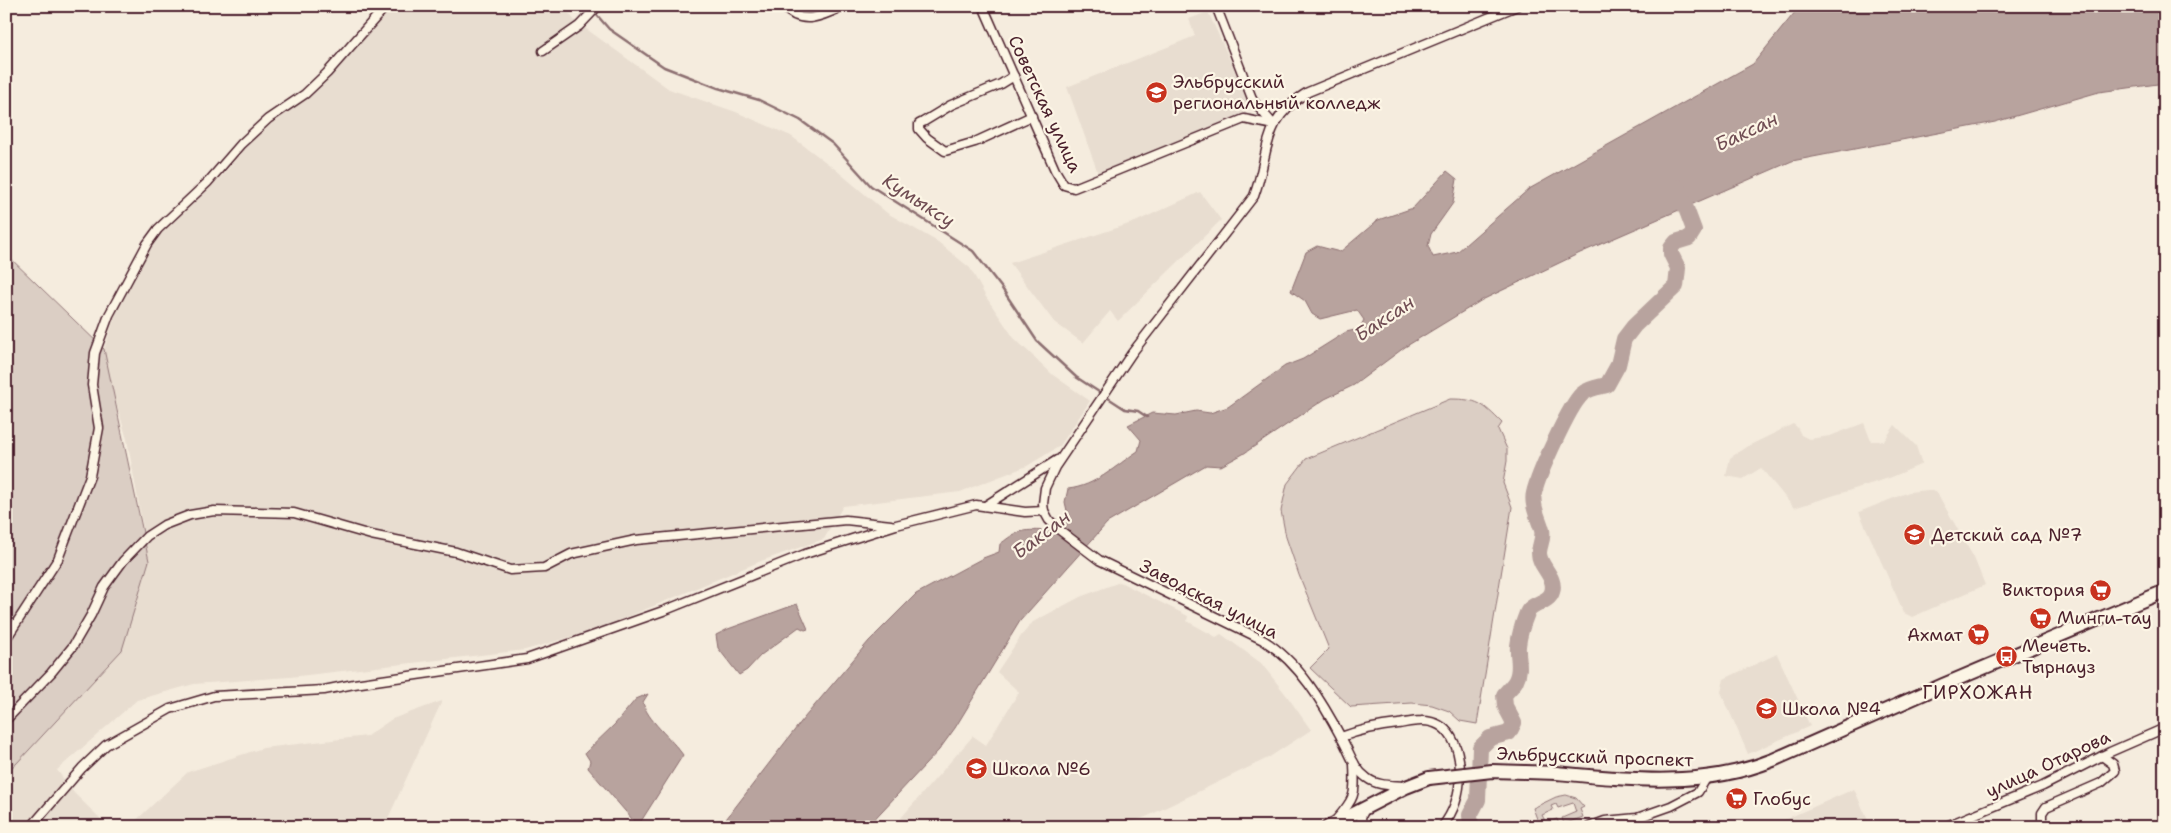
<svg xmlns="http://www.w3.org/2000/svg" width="2171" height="833" viewBox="0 0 2171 833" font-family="'Shantell Sans',sans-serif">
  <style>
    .built { fill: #e8ddd0 }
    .green { fill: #dbcec4; stroke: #927678 }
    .water { fill: #b8a39e; stroke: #8c6e70 }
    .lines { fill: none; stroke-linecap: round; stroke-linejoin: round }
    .stream { stroke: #8c6e70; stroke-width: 2.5 }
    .river { stroke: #b8a39e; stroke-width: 16 }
    .minor-casing { stroke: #4a1f2b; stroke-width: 11 }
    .primary-casing { stroke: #4a1f2b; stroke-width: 16 }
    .minor { stroke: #fcf5e5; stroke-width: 8 }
    .primary { stroke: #fcf5e5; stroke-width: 12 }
    .primary-bridge-casing { stroke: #4a1f2b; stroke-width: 16; stroke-linecap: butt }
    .primary-bridge { stroke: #fcf5e5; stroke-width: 12 }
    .labels { text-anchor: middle; stroke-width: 4.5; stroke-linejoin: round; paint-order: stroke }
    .poi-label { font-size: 18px; fill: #4a1f2b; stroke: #fcf5e5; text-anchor: start }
    .street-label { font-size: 18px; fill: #4a1f2b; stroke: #fcf5e5 }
    .water-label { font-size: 19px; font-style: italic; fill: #704d53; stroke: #fcf5e5 }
    .neighbourhood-label { font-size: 19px; letter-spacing: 1px; fill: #4a1f2b; stroke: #fcf5e5 }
  </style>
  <rect width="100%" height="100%" fill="#f5ecde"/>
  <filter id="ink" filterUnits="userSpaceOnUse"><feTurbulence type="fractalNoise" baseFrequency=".02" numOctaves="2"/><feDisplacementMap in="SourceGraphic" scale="10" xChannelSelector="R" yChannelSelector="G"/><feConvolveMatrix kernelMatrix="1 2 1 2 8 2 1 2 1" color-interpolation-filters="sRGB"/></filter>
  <g filter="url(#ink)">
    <!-- built -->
    <g class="built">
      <polygon points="390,6 564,6 574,20 669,89 736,112 791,136 835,169 887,213 938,242 970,268 986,297 1014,338 1053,375 1090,401 1060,446 1027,466 960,492 843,506 824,539 761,561 596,630 525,650 290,677 194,684 137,700 57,770 74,793 108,826 6,827 6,771 16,764 149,561 127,439 107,373 104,349 120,301 156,239 221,177 253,139 334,73"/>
      <polygon points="1208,12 1247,97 1248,109 1244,114 1098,173 1067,87 1195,36 1189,19"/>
      <polygon points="1200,192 1221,220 1118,321 1110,311 1083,343 1054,322 1010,263 1135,222"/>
      <polygon points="1864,423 1871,441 1884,441 1895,425 1916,446 1922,464 1892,477 1794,508 1761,468 1743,479 1726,476 1730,458 1746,447 1793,424 1797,427 1801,435 1809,439 1830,436"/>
      <polygon points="1928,490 1936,491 1974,558 1985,585 1912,617 1904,613 1859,512 1909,492"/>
      <polygon points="1120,582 1188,616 1187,621 1216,637 1221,634 1261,663 1287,696 1311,730 1268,758 1148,816 1120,827 893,827 973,736 986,745 1019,692 997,672 1021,636 1033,622 1080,597"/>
      <polygon points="1777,654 1810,726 1748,754 1721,692 1724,679"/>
      <polygon points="442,701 384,827 132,827 131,825 188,772 263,748 367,736 392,719"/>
      <polygon points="1854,789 1871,827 1768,827"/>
    </g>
    <!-- green -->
    <g class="green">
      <polygon points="6,254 104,349 149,561 122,650 16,764 6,771"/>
      <path d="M 1450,399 C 1478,399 1482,403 1502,423 L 1498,429 L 1507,449 L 1507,461 L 1503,483 L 1512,507 L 1477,724 L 1460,721 L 1449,711 L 1432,705 L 1412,703 L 1351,707 L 1310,668 L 1329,649 L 1299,575 L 1286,537 L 1281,511 L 1287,484 L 1306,459 Z"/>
      <polygon points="1566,795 1576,798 1584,807 1580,809 1583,817 1564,824 1562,818 1576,812 1573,803 1558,808 1556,804 1551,806 1553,810 1542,815 1546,823 1557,819 1560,827 1540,827 1533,808 1556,797"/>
    </g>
    <!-- water -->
    <g class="water">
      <path d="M 1800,6 L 2165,6 L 2165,83 L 2099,92 L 1995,122 L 1792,161 L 1580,253 L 1482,300 L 1405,347 L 1354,385 L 1325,399 L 1243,454 L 1221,466 L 1206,465 L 1107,523 L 1020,621 L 955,728 L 939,750 L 867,827 L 720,827 L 804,718 L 869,641 L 916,594 L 983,558 L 999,552 L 1000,544 C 1006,540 1011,535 1017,533 C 1036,525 1050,540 1068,515 L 1065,502 L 1068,489 C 1096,486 1115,466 1138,451 L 1141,440 L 1128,425 L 1152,413 L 1176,415 L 1196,411 L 1210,413 L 1228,407 L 1285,366 L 1303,359 L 1346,332 L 1359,329 L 1364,320 L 1357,310 L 1320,319 L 1312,314 L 1305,301 L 1291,291 L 1306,252 L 1317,246 L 1340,252 L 1378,220 L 1413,208 L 1447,171 L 1457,179 L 1453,203 L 1431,234 L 1428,246 L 1433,257 L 1457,252 L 1529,189 L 1753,64 Z"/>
      <polygon points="797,604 808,629 805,630 799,627 761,655 747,670 739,675 718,648 716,635 728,629"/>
      <path d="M 648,694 L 643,702 C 646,719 672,739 683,755 L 638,826 L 588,768 L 590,761 L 585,753 L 615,724 L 636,699 Z"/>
    </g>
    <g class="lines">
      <!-- stream -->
      <polyline class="stream" points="589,6 609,29 664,67 718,88 759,100 800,120 833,144 871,186 973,251 1001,287 1037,341 1076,377 1125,409 1138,411 1147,417"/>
      <!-- river -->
      <path class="river" d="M 1471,827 L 1470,815 L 1478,800 L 1480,748 L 1490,738 L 1509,733 L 1514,723 L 1505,706 L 1504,695 C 1508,690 1514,685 1516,680 C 1522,668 1517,658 1518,646 C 1519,636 1523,623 1527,613 C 1531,603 1549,603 1552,592 C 1557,577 1539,567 1539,553 C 1539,545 1544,539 1542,530 C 1539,519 1531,505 1534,493 C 1538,475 1569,406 1582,394 C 1589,388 1599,387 1607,385 L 1618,365 L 1624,339 L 1634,326 L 1676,286 L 1678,268 L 1671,254 L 1671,248 L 1676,242 L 1689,238 L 1694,230 L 1678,187"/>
      <defs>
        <g id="minor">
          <path d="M 783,6 C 801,27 823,16 844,6"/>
          <polyline points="983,6 1055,170 1064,185 1074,188 1084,184 1244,119 1274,125"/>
          <polyline points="1216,6 1253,101 1274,125"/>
          <polyline points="543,51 579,26 598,6"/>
          <polyline points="1014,76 1001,84 951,105 923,122 919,124 919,129 927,138 945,151 975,142 1032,116"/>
          <polyline points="985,506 1057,460"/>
          <polyline points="6,639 58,559 90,476 99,428 92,385 95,353 109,315 147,244 158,229 208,182 241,144 268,119 305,94 327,73 386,6"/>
          <polyline points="6,720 51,673 73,646 91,615 104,587 123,561 147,536 164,525 190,515 214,511 294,513 371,535 456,552 510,570 544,568 571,554 636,540 846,520 891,525"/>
          <path d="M 1341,737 C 1360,730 1378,726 1398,724 C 1405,723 1413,721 1421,721 C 1450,720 1460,748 1460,773 C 1460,792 1454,812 1442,827"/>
          <path d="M 1404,786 C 1392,785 1377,786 1367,778 C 1354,769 1350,753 1342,739 C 1323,703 1299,662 1263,640 L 1099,560 L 1057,528 L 1049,520 L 1044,511 L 1043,504 L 1045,488 L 1055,467 L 1132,353 L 1254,196 C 1271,150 1260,121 1308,92 L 1517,6"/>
          <path d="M 1336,820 C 1357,796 1355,794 1354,763"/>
          <polyline points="31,827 82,768 106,745 170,709 214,696 324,690 354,684 527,659 663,611 805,554 896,525 976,505 1025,512 1044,511"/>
          <polyline points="1362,827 1361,817 1366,807"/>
          <polyline points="1589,827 1605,821 1637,818 1671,806 1698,792 1707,777"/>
          <polyline points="1944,827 2043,786 2110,752 2165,728"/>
          <polyline points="2042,827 2042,813 2046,807 2101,783 2115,771 2113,764 2102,756"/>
        </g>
        <g id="primary">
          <path d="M 1557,773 C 1629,780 1704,788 1773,760 L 1943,685 L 2165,591"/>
          <polyline points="1328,827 1406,787 1429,778"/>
        </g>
      </defs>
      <!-- minor casing -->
      <use href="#minor" class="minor-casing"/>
      <!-- primary casing -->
      <use href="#primary" class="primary-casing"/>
      <!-- minor -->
      <use href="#minor" class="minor"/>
      <!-- primary -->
      <use href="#primary" class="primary"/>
      <defs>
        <polyline id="primary-bridge" points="1429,778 1492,771 1557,773"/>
      </defs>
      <!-- primary-bridge casing -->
      <use href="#primary-bridge" class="primary-bridge-casing"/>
      <!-- primary-bridge -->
      <use href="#primary-bridge" class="primary-bridge"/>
    </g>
  </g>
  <!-- icons -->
  <defs>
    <symbol id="university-disc" viewBox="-11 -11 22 22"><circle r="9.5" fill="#c8321e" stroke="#fcf5e5"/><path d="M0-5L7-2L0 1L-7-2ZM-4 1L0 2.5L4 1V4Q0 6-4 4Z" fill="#fff"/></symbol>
    <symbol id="school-disc" viewBox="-11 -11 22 22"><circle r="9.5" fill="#c8321e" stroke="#fcf5e5"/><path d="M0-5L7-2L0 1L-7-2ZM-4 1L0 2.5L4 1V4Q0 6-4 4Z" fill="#fff"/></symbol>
    <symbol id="supermarket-disc" viewBox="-11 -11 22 22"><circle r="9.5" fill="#c8321e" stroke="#fcf5e5"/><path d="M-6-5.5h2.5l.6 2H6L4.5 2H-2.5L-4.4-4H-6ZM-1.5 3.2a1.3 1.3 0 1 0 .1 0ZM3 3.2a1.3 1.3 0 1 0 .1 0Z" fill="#fff"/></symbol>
    <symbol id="bus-disc" viewBox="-11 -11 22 22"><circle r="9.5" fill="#c8321e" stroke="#fcf5e5"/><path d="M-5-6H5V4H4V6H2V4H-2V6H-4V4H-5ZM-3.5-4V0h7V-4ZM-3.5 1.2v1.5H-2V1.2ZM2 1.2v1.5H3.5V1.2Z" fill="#fff"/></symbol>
  </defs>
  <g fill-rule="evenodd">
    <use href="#university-disc" x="1144" y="80" width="25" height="25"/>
    <use href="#school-disc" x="1902" y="522" width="25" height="25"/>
    <use href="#supermarket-disc" x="2088" y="578" width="25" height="25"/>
    <use href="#supermarket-disc" x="2028" y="606" width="25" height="25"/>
    <use href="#supermarket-disc" x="1966" y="622" width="25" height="25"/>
    <use href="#bus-disc" x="1994" y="644" width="25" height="25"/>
    <use href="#school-disc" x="1754" y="696" width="25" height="25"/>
    <use href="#school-disc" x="964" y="756" width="25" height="25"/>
    <use href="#supermarket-disc" x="1724" y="786" width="25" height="25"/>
  </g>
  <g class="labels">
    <!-- poi labels -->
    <g class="poi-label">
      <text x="1173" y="88">Эльбрусский<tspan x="1173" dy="21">региональный колледж</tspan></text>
      <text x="1931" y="541">Детский сад №7</text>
      <text x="2085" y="596" text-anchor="end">Виктория</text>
      <text x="2057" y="624">Минги-тау</text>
      <text x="1963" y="641" text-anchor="end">Ахмат</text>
      <text x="2022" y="652">Мечеть.<tspan x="2022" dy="21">Тырнауз</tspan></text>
      <text x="1782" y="715">Школа №4</text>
      <text x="992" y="775">Школа №6</text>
      <text x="1753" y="805">Глобус</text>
    </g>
    <!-- street labels -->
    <g class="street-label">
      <text transform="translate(1045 104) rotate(65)" y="6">Советская улица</text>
      <text transform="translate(1209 599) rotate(27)" y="6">Заводская улица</text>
      <text transform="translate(1595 757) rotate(2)" y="6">Эльбрусский проспект</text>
      <text transform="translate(2048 764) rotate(-25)" y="6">улица Отарова</text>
    </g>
    <!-- water labels -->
    <g class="water-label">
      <text transform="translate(1746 131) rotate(-25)" y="7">Баксан</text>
      <text transform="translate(919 200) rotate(33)" y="7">Кумыксу</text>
      <text transform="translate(1384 318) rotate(-33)" y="7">Баксан</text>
      <text transform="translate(1041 534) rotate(-37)" y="7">Баксан</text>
    </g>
    <!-- neighbourhood labels -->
    <g class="neighbourhood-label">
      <text x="1978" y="699">ГИРХОЖАН</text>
    </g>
  </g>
  <!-- margin -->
  <rect width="2171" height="833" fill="none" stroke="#fcf5e5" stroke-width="25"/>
  <rect x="12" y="12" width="2146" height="808" fill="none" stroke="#4a1f2b" stroke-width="2" filter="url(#ink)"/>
</svg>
